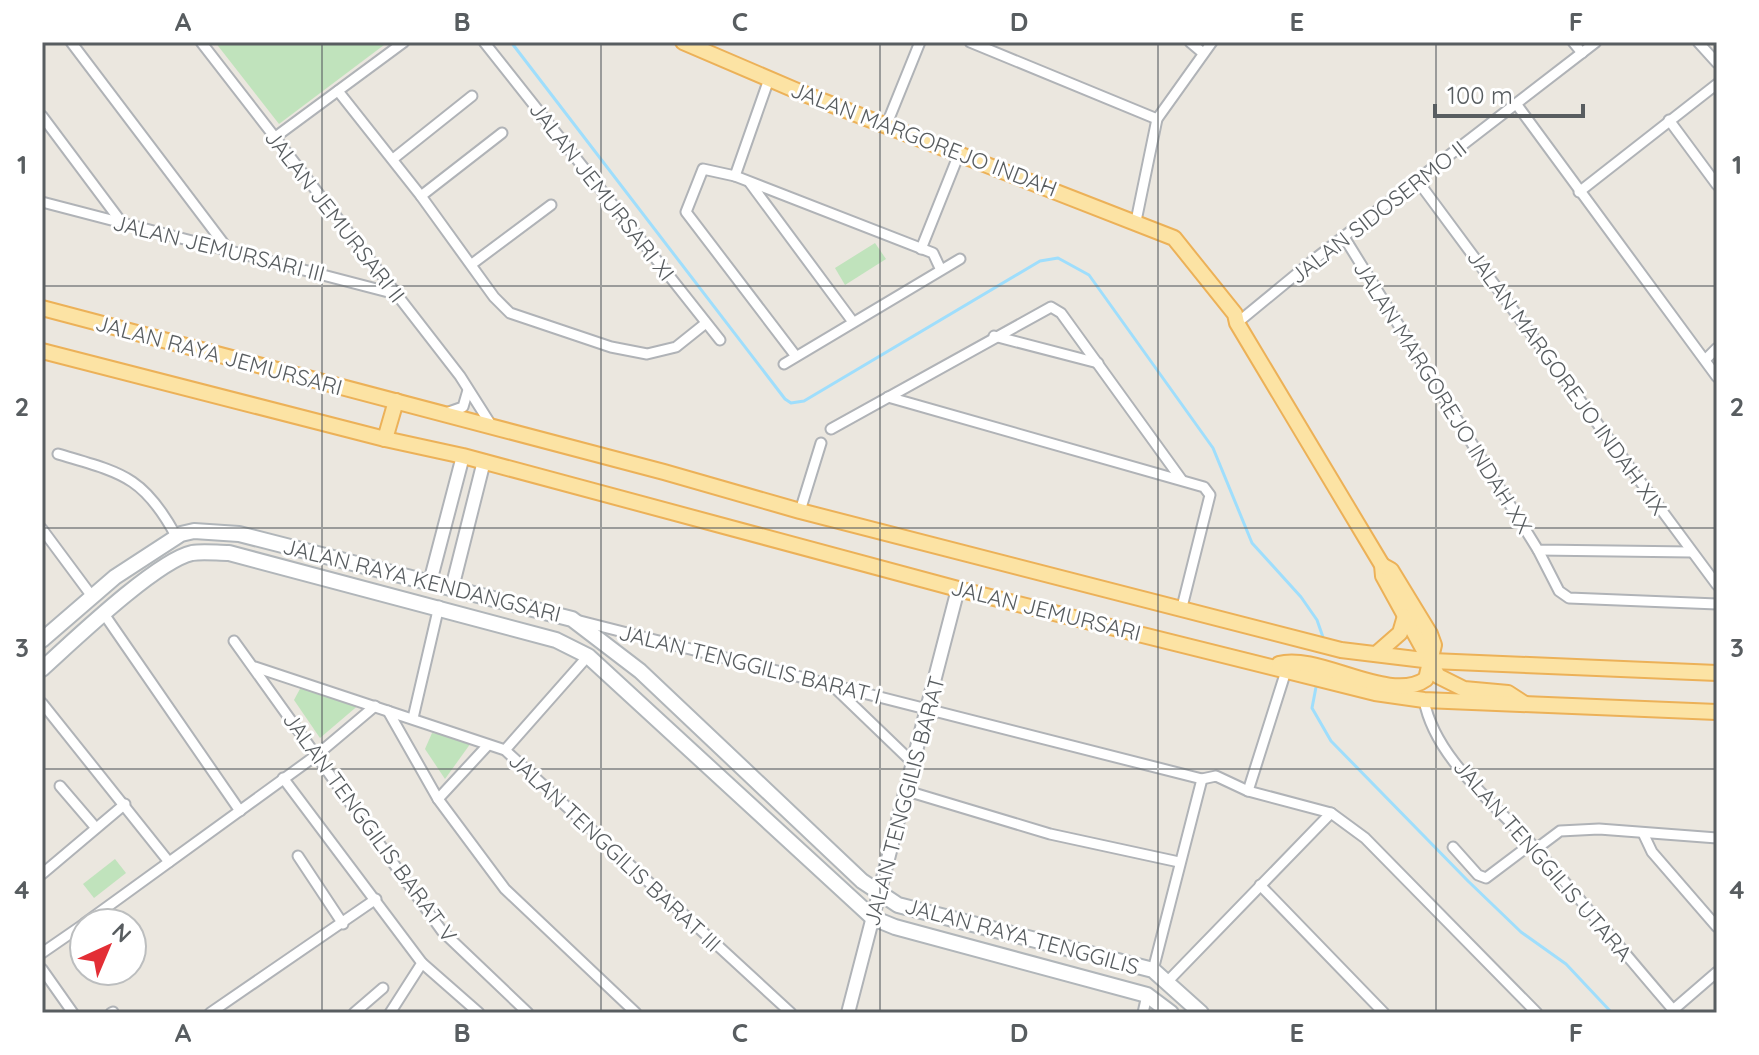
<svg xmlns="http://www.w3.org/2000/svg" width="1759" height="1055" viewBox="0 0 1759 1055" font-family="Quicksand,sans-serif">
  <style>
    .green { fill: #c0e3bc }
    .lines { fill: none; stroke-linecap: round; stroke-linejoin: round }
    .stream { stroke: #9fdefc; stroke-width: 3 }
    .minor-casing { stroke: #b0b3b7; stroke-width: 13 }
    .tertiary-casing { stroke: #b0b3b7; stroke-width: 16 }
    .secondary-casing { stroke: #b1b6ba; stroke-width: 18 }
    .primary-casing { stroke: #ecb158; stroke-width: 18 }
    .minor { stroke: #fff; stroke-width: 9 }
    .tertiary { stroke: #fff; stroke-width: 12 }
    .secondary { stroke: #fff; stroke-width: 14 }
    .primary { stroke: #fce3a4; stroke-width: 14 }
    .grid { fill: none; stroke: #585d60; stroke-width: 2; stroke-opacity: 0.55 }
    .labels { text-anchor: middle; stroke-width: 6; stroke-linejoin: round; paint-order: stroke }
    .street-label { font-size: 22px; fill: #585d60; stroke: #fff }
    .neatline { fill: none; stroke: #585d60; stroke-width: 3 }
    .grid-label { font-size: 26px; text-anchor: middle; font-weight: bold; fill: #585d60 }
  </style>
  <rect width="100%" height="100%" fill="#ebe7df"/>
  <!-- green -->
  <g class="green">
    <polygon points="215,42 388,42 279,124"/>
    <polygon points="875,243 886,259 845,285 835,268"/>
    <polygon points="301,687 361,703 320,738 294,700"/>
    <polygon points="432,733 473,740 445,779 425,749"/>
    <polygon points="115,859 126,873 94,898 83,884"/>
  </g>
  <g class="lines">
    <!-- stream -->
    <g class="stream">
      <polyline points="511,42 785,399 791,403 804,401 1040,261 1058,258 1089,275 1213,448 1252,543 1301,597 1317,620 1325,643"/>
      <polyline points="1317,682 1312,708 1331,741 1468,881 1521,932 1566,964 1612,1013"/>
    </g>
    <defs>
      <g id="minor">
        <polyline points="71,42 227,248"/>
        <polyline points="201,42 460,376 493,428"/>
        <polyline points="484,42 720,340"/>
        <polyline points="970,42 1157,119"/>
        <polyline points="1190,42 1203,53"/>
        <polyline points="1573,42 1582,53"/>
        <polyline points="1698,42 1717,63"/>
        <polyline points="338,91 421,196 494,297 510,313 611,347 647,354 676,347 706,323"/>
        <polyline points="1517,105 1717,377"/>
        <polyline points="42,116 122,223"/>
        <polyline points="1669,120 1717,185"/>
        <polyline points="886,126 920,42"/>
        <polyline points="274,138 404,42"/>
        <polyline points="393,159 472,96"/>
        <polyline points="735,176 769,79"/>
        <polyline points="1417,180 1717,585"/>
        <polyline points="750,183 853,322"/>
        <polyline points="1579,192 1717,84"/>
        <polyline points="421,196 502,133"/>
        <polyline points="42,202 392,293"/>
        <polyline points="1136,221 1157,119 1212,42"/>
        <polyline points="1344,237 1538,550 1691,552"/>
        <polyline points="921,249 959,154"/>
        <polyline points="472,264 551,205"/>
        <polyline points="1237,323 1316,258 1596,42"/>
        <polyline points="994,336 1098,363"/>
        <polyline points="795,355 686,212 703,169 735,176 933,253 940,268"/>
        <polyline points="1705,360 1717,348"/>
        <polyline points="784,364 960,259"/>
        <polyline points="888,397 1204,487 1210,495 1182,607"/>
        <polyline points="446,413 463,407 468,390"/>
        <polyline points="831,429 1051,307 1061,313 1181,479"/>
        <path d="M 58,454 C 121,473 143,475 176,536"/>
        <polyline points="800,511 821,443"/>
        <polyline points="42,529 91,595"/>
        <polyline points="1538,550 1559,591 1569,598 1717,604"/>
        <polyline points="104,614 240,811"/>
        <polyline points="580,621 1202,779 1216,776 1248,791 1331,813 1365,838 1537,1013"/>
        <polyline points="234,641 442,931 528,1013"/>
        <polyline points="255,667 505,750 791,1013"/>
        <polyline points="833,686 914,764"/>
        <path d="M 1424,700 C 1435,760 1498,806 1537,850 C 1584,903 1629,959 1676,1013"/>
        <polyline points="42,703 169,862"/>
        <polyline points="388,711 438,799 505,889 636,1013"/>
        <polyline points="413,718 439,606"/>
        <polyline points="505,750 588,656"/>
        <polyline points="283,778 422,963 390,1013"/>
        <polyline points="60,786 96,828"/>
        <polyline points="907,791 1050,834 1179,862"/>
        <polyline points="1248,791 1286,671"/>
        <polyline points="438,799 488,745"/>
        <polyline points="1643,833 1652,852 1717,927"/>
        <polyline points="1453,847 1478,875 1486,878 1531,844"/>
        <polyline points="1536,849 1560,831 1599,829 1717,838"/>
        <polyline points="298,856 343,924"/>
        <polyline points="42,874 125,804"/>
        <polyline points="1260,885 1384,1013"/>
        <polyline points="85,923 318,754 375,706"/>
        <polyline points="42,953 84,924"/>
        <polyline points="422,963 479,1013"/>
        <polyline points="42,969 73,1013"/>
        <polyline points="1153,970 1202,779"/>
        <polyline points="1168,981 1331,813"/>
        <polyline points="1673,1010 1717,972"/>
        <polyline points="111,1013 113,1012"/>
        <polyline points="210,1013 376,899"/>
        <polyline points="354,1013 383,988"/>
        <polyline points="1143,1013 1147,995"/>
      </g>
      <g id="tertiary">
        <polyline points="430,582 463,456"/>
        <polyline points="452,588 484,461"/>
        <polyline points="848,1013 958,589"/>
      </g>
      <g id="secondary">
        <polyline points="42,640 115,577 181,534 194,531 239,534 572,619 640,671 862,881 898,905 1153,970 1201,1013"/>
        <path d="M 42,669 C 72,642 156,561 192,553 C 203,551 217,553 229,553 L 556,640 L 588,656 L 873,918 L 895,927 L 1147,995 L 1171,1013"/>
      </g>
      <g id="primary">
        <polyline points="683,42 802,93 1174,238 1235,314 1237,323 1382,565 1383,576 1438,676 1464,689 1508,693 1525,704"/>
        <polyline points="42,308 664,472 800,511 1341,650 1432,661 1717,673"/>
        <polyline points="42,351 385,439 463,456 958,589 1375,693 1424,700 1717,712"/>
        <polyline points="385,439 396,401"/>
        <polyline points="1376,654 1400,633 1405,616"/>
        <path d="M 1279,664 C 1319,653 1390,705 1426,679 L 1434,645 L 1430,634 L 1391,570 L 1382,565"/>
      </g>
    </defs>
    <!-- minor casing -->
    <use href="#minor" class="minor-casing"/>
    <!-- tertiary casing -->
    <use href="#tertiary" class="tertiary-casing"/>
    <!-- secondary casing -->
    <use href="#secondary" class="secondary-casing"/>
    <!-- primary casing -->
    <use href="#primary" class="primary-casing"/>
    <!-- minor -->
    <use href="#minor" class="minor"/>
    <!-- tertiary -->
    <use href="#tertiary" class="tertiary"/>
    <!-- secondary -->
    <use href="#secondary" class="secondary"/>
    <!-- primary -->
    <use href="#primary" class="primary"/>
  </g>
  <!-- grid -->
  <path class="grid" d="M 322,42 L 322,1013M 601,42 L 601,1013M 880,42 L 880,1013M 1158,42 L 1158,1013M 1436,42 L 1436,1013M 42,286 L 1717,286M 42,528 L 1717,528M 42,769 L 1717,769"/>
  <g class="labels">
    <!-- street labels -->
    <g class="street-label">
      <text transform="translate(924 139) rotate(21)" y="8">JALAN MARGOREJO INDAH</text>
      <text transform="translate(602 191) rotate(52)" y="8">JALAN JEMURSARI XI</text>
      <text transform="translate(1378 212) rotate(-38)" y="8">JALAN SIDOSERMO II</text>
      <text transform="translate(335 216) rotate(52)" y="8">JALAN JEMURSARI II</text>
      <text transform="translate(219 248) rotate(14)" y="8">JALAN JEMURSARI III</text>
      <text transform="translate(219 355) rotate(15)" y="8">JALAN RAYA JEMURSARI</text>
      <text transform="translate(1567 382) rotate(54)" y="8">JALAN MARGOREJO INDAH XIX</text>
      <text transform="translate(1443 397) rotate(58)" y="8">JALAN MARGOREJO INDAH XX</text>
      <text transform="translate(422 580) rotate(14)" y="8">JALAN RAYA KENDANGSARI</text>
      <text transform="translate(1046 610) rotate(14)" y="8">JALAN JEMURSARI</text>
      <text transform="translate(750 664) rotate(14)" y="8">JALAN TENGGILIS BARAT I</text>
      <text transform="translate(904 801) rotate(-75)" y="8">JALAN TENGGILIS BARAT</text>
      <text transform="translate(370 827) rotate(54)" y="8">JALAN TENGGILIS BARAT V</text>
      <text transform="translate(615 852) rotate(43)" y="8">JALAN TENGGILIS BARAT III</text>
      <text transform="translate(1543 860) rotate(49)" y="8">JALAN TENGGILIS UTARA</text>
      <text transform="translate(1022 936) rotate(15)" y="8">JALAN RAYA TENGGILIS</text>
    </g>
  </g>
  <!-- border -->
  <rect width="1759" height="1055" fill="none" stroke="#ffffff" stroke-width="88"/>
  <!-- north arrow -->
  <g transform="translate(108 947) rotate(44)"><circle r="38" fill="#ffffff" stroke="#bcbebf" stroke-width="2"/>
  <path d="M0-6L14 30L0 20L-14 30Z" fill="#e32e35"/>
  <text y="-12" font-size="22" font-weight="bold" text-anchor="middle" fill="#585d60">N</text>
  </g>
  <!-- scale -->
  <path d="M1435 104v12h148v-12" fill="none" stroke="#585d60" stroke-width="4"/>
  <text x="1447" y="104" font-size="24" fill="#585d60" stroke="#ffffff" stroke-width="6" paint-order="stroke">100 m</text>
  <rect x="44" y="44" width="1671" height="967" class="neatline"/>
  <g class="grid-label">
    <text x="183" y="31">A</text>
    <text x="462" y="31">B</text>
    <text x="740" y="31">C</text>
    <text x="1019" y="31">D</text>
    <text x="1297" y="31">E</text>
    <text x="1576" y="31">F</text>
    <text x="22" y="174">1</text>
    <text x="1737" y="174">1</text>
    <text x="22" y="416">2</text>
    <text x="1737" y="416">2</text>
    <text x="22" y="657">3</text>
    <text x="1737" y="657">3</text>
    <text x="22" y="899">4</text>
    <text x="1737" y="899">4</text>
    <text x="183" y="1042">A</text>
    <text x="462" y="1042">B</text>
    <text x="740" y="1042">C</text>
    <text x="1019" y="1042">D</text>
    <text x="1297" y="1042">E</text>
    <text x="1576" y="1042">F</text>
  </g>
</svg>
